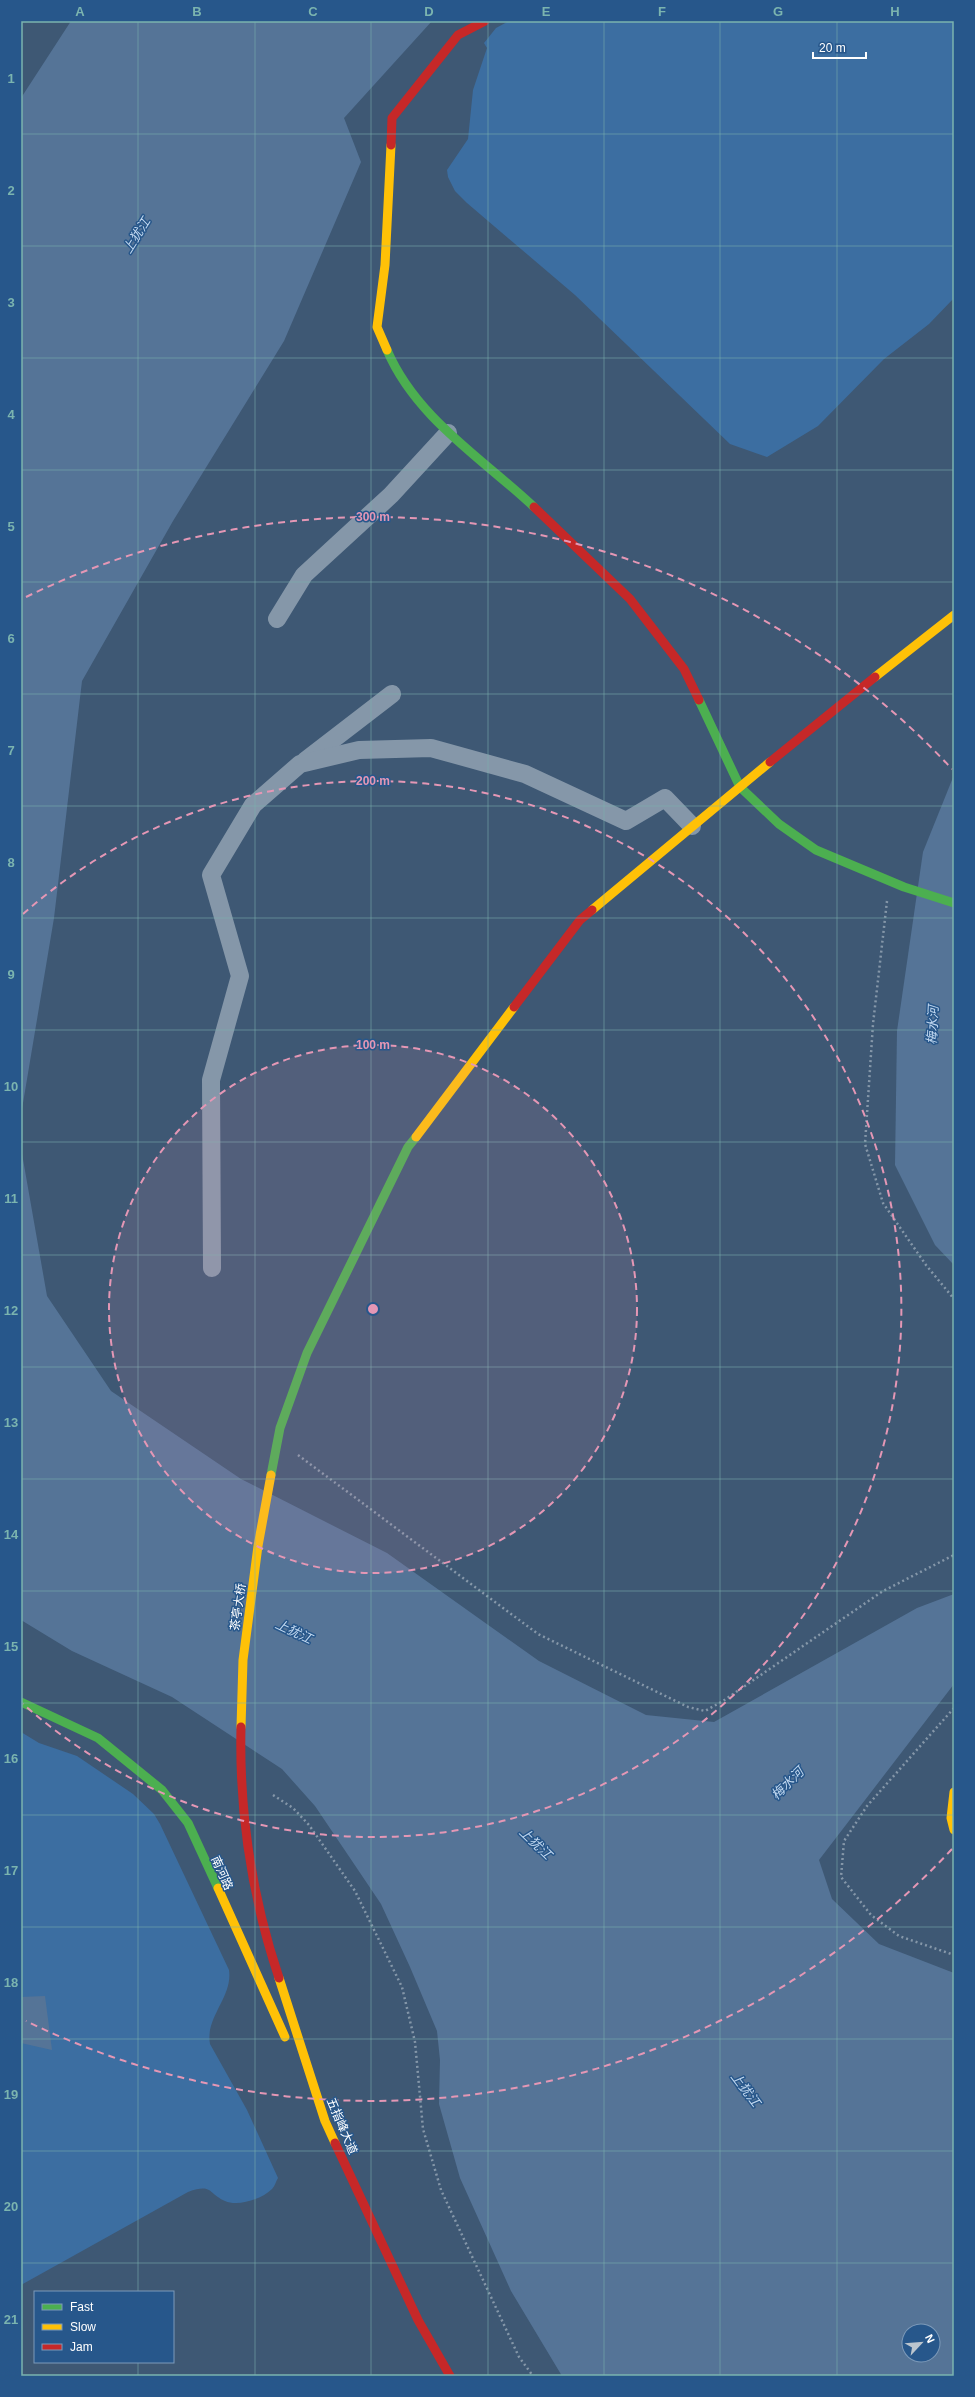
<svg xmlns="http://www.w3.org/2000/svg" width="975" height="2397" viewBox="0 0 975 2397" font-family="Helvetica,'Noto Sans SC',sans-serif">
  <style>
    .green { fill: #3c6ea1 }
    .water { fill: #557497; fill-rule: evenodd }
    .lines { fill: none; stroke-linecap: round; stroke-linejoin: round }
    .path { stroke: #8597a9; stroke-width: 2.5; stroke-dasharray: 2 3; stroke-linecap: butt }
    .street { stroke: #8597a9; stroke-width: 18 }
    .fast { stroke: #4caf50; stroke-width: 9 }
    .slow { stroke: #ffc107; stroke-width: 9 }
    .jam { stroke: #c62828; stroke-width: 9 }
    .grid { fill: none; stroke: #7bb4af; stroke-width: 1; stroke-opacity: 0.55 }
    .ring { fill: none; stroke: #e497b5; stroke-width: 2; stroke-dasharray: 7 5 }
    .labels { text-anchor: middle; stroke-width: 3; stroke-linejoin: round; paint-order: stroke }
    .street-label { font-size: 12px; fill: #fff; stroke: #27578b }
    .water-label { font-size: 13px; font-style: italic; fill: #c2d9f1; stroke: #27578b }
    .centre { fill: #e497b5; stroke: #27578b; stroke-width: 2 }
    .ring-label { font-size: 12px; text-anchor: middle; font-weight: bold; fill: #e497b5; stroke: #27578b; stroke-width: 3; stroke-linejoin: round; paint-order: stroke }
    .neatline { fill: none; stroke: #7bb4af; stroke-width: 1.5 }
    .grid-label { font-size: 13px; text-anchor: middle; font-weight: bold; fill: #7bb4af }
  </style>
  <rect width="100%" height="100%" fill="#3e5874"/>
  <!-- green -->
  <g class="green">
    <polygon points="509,21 954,21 954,298 929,324 884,359 818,426 767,457 730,444 575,295 467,203 455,191 448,177 447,170 468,139 473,90 487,48 484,43 496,28"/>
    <path d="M 21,1732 L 39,1743 L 77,1756 L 133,1794 L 154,1814 L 160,1824 L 229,1970 C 233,1997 205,2017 210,2044 L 247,2110 L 278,2178 C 276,2181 275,2186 272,2189 C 262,2199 238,2207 225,2201 C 208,2194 213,2183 188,2192 L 21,2285 Z"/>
  </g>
  <!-- water -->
  <g class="water">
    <polygon points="71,21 432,21 344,118 361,162 284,341 173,521 82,681 54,918 21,1115 21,98"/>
    <polygon points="954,775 954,1265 935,1245 895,1165 897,1031 923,852"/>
    <path d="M 21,1148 L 47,1296 L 111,1391 L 241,1479 L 387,1553 L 539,1661 L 646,1715 L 714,1722 L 917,1608 L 954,1594 L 954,1684 L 819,1860 L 832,1899 L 879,1944 L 954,1973 L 954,2376 L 562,2376 L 511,2291 L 460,2178 L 439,2104 L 440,2060 L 437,2031 L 410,1967 L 381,1904 L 315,1806 L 282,1769 L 172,1697 L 72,1651 L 21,1620 ZM 909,2331 L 933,2331 L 933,2355 L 909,2355 Z"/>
    <polygon points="45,1996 52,2050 21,2043 21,1997"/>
  </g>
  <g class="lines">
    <!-- path -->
    <g class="path">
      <polyline points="887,901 873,1024 865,1144 883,1203 926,1265 954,1299"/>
      <polyline points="298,1455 538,1634 688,1707 705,1711 723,1701 883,1591 954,1555"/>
      <polyline points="954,1708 867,1806 844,1841 841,1877 871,1915 899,1936 954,1955"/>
      <polyline points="273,1795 293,1808 309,1825 355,1891 402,1987 415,2042 423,2129 441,2190 519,2357 533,2376"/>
    </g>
    <!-- street -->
    <g class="street">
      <polyline points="277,619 304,575 391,495 448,433"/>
      <polyline points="305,761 392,694"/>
      <polyline points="212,1268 211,1080 240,976 211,875 253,805 300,764 359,750 431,748 525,774 626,821 665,798 692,826"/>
    </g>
    <!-- fast -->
    <g class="fast">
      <path d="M 387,350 C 416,418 482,458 534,507"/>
      <polyline points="699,700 740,787 779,824 816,850 904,887 954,903"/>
      <polyline points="271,1475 280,1428 307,1353 408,1147 416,1137"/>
      <polyline points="21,1702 98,1738 162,1790 188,1823 218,1888"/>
    </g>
    <!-- slow -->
    <g class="slow">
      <polyline points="387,350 377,327 385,265 391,145"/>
      <polyline points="875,677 954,615"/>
      <polyline points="592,910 770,762"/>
      <polyline points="416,1137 514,1007"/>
      <polyline points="241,1727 243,1660 258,1546 271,1475"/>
      <polyline points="954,1792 951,1818 954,1830"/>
      <polyline points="218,1888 285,2037"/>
      <polyline points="279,1978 325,2121 335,2143"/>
    </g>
    <!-- jam -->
    <g class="jam">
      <polyline points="391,145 392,118 458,35 485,21"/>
      <polyline points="534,507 630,599 684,669 699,700"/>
      <polyline points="770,762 875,677"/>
      <polyline points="514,1007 580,920 592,910"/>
      <path d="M 241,1727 C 239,1812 252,1897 279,1978"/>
      <polyline points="335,2143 418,2320 450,2376"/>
    </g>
  </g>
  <!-- grid -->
  <path class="grid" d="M 138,21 L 138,2292M 255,21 L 255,2376M 371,21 L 371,2376M 488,21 L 488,2376M 604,21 L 604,2376M 720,21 L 720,2376M 837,21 L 837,2376M 21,134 L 954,134M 21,246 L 954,246M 21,358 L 954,358M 21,470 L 954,470M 21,582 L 954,582M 21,694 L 954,694M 21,806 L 954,806M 21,918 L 954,918M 21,1030 L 954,1030M 21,1142 L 954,1142M 21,1255 L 954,1255M 21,1367 L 954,1367M 21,1479 L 954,1479M 21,1591 L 954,1591M 21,1703 L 954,1703M 21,1815 L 954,1815M 21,1927 L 954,1927M 21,2039 L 954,2039M 21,2151 L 954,2151M 21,2263 L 954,2263M 138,2362 L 138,2376"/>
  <!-- distance rings -->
  <circle cx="373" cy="1309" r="264" fill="#e497b5" fill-opacity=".12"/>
  <g class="ring">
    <circle cx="373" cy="1309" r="264"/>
    <path d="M23 914A528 528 0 1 1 23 1704"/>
    <path d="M952 1849A792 792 0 0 1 26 2021M26 597A792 792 0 0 1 952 769"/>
  </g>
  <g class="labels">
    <!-- street labels -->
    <g class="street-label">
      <text transform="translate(238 1607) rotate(-82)" y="4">茶亭大桥</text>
      <text transform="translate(222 1873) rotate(66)" y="4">南河路</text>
      <text transform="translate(342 2126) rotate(67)" y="4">五指峰大道</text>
    </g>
    <!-- water labels -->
    <g class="water-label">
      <text transform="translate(136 235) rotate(-58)" y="5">上犹江</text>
      <text transform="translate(932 1025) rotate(-87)" y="5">梅水河</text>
      <text transform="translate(294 1631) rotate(25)" y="5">上犹江</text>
      <text transform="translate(787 1783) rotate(-44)" y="5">梅水河</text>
      <text transform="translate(536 1843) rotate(44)" y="5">上犹江</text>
      <text transform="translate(746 2089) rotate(53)" y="5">上犹江</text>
    </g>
  </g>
  <circle cx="373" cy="1309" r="6" class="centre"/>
  <g class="ring-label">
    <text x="373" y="521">300 m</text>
    <text x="373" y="785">200 m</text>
    <text x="373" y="1049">100 m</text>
  </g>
  <!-- border -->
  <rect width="975" height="2397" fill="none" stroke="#27578b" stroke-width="44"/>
  <!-- legend -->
  <rect x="34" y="2291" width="140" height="72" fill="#27578b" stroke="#7d9ab9"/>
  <rect x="42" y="2304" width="20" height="6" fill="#4caf50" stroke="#7d9ab9"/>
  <text x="70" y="2311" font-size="12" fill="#ffffff">Fast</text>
  <rect x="42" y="2324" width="20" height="6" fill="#ffc107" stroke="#7d9ab9"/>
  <text x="70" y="2331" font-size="12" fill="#ffffff">Slow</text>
  <rect x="42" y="2344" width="20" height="6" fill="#c62828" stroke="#7d9ab9"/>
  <text x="70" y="2351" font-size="12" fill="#ffffff">Jam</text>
  <!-- north arrow -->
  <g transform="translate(921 2343) rotate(64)"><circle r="19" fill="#27578b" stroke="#7d9ab9"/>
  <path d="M0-3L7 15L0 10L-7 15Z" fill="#bbc5ce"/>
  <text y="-6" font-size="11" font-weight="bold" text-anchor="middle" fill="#ffffff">N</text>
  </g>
  <!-- scale -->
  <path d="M813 52v6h53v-6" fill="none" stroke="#ffffff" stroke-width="2"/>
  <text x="819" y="52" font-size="12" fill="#ffffff" stroke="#27578b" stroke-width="3" paint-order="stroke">20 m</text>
  <rect x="22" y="22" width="931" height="2353" class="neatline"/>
  <g class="grid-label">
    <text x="80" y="16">A</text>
    <text x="197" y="16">B</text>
    <text x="313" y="16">C</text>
    <text x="429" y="16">D</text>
    <text x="546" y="16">E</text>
    <text x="662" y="16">F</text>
    <text x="778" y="16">G</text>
    <text x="895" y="16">H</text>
    <text x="11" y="83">1</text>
    <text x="11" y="195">2</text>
    <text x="11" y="307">3</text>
    <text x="11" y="419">4</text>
    <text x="11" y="531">5</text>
    <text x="11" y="643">6</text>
    <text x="11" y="755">7</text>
    <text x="11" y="867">8</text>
    <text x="11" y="979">9</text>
    <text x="11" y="1091">10</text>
    <text x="11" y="1203">11</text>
    <text x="11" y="1315">12</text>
    <text x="11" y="1427">13</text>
    <text x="11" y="1539">14</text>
    <text x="11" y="1651">15</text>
    <text x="11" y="1763">16</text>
    <text x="11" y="1875">17</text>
    <text x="11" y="1987">18</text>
    <text x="11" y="2099">19</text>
    <text x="11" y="2211">20</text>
    <text x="11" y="2324">21</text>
  </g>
</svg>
